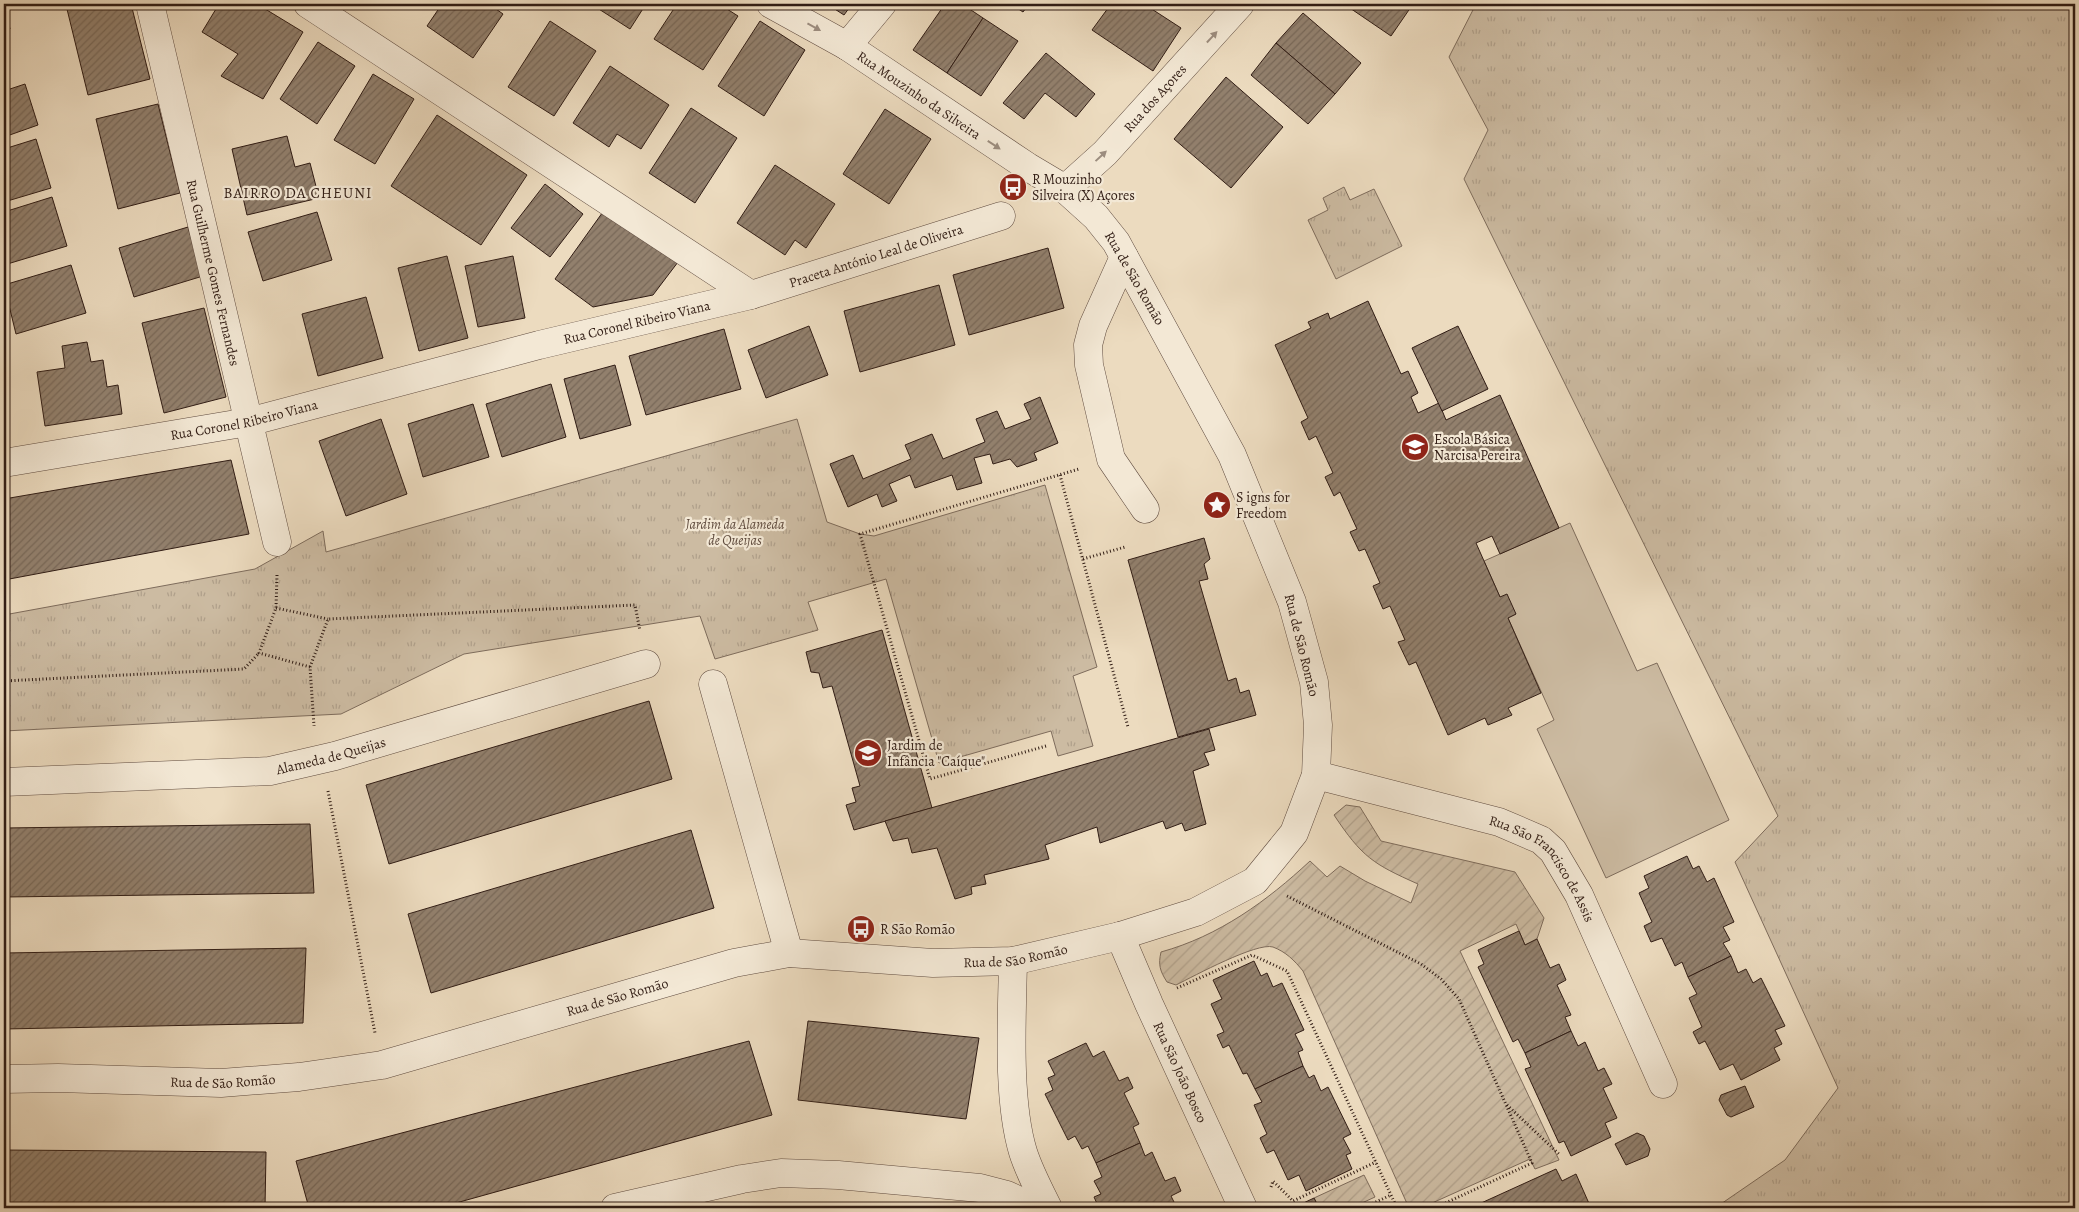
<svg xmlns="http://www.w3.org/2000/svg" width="2079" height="1212" viewBox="0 0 2079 1212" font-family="Alegreya,serif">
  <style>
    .grass { fill: url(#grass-tufts); stroke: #7e6c5c }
    .garden { fill: url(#garden-furrows); stroke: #7e6c5c }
    .pitch { fill: #ccbba2; stroke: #7e6c5c }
    .building { fill: url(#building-hatch); stroke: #311d15 }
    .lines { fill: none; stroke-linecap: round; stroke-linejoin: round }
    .minor-casing { stroke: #604c40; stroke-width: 29 }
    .path { stroke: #311d15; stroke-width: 3; stroke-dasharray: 1 2.5; stroke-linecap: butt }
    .minor { stroke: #f3e8d5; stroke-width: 28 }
    .oneway { fill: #9c8d7f }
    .labels { text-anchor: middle; stroke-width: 4.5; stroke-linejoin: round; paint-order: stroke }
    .street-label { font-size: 14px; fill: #311d15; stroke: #f3e8d5 }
    .poi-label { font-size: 14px; fill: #311d15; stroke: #f3e8d5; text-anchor: start }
    .park-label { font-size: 14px; font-style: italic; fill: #604c3f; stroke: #f3e8d5 }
    .neighbourhood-label { font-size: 15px; letter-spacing: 1px; fill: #311d15; stroke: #f3e8d5 }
  </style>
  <defs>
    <pattern id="grass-tufts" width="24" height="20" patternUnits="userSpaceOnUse" patternTransform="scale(1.25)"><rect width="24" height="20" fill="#ccbba2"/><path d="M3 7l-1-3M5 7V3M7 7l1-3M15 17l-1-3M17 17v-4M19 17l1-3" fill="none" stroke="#b0a08b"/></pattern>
    <pattern id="garden-furrows" width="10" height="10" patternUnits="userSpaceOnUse" patternTransform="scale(1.25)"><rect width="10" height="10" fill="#ccbba2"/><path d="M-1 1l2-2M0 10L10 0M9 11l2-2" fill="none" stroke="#b0a08b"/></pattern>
    <pattern id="building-hatch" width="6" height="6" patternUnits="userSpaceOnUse" patternTransform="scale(1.25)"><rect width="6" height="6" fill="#92806d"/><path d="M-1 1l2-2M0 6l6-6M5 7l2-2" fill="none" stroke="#786858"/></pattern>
  </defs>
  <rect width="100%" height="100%" fill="#ecdbbf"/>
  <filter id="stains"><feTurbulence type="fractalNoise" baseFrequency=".004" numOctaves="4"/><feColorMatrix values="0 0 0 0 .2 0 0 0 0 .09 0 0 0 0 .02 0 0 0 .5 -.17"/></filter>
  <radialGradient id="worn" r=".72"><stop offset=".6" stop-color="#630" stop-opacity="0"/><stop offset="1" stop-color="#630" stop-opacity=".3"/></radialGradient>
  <!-- grass -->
  <g class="grass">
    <polygon points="1476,4 2075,4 2075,1208 1715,1208 1785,1160 1838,1088 1735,862 1778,816 1464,179 1488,130 1449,57"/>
    <polygon points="1344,187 1350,200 1374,189 1402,246 1336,279 1308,220 1328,210 1323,198"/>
    <polygon points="797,419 827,522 860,534 874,536 1045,485 1097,667 1073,676 1093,746 1058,756 1051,731 939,763 886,579 808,602 818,630 715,659 700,616 464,654 341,714 4,731 4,615 255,569 323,531 326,552"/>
  </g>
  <!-- garden -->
  <g class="garden">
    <path d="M 1346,805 L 1360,807 L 1381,841 L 1515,872 L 1544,918 L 1537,939 L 1525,945 L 1516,924 L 1460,951 L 1559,1160 L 1535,1169 L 1530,1159 L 1421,1208 L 1409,1208 L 1303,971 C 1294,960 1286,952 1273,947 C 1257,942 1194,976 1176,985 L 1167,982 C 1160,971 1158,965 1161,952 C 1219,936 1267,901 1310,861 L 1327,877 L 1340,866 L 1365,881 L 1411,903 L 1418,884 C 1373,864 1362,857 1334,815 Z"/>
    <polygon points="1364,1175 1375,1197 1351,1208 1319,1208 1314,1198"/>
  </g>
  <!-- pitch -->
  <polygon class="pitch" points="1570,523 1637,671 1657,663 1729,820 1606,878 1537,729 1554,720 1508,618 1516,614 1500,597 1484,561"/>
  <!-- building -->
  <g class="building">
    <polygon points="72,4 131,4 150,79 88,95 66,5"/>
    <polygon points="219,4 257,4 303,32 263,99 221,76 238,54 202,32"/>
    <polygon points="442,4 489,4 503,14 473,58 427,26"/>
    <polygon points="591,4 646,4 630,29"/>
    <polygon points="677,4 719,4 738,16 703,70 654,39"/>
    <polygon points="827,4 852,4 844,15"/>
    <polygon points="945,4 962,4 983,18 947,73 913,50"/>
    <polygon points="1011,4 1029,4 1023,12"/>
    <polygon points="1111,4 1144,4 1181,28 1153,71 1092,30"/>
    <polygon points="1344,4 1413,4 1391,36"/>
    <polygon points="4,6 10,29 4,31"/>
    <polygon points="1303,13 1361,63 1335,94 1276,43"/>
    <polygon points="983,18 1018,41 981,96 947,73"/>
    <polygon points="550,21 596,51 554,116 508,87"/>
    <polygon points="760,21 805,50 764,116 718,86"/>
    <polygon points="318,42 355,66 317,124 280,99"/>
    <polygon points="1276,43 1335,94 1308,124 1251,75"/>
    <polygon points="1046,53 1095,94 1076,117 1045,93 1024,119 1003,103"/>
    <polygon points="610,66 669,105 641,149 617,134 609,147 573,123"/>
    <polygon points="373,74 414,99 375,164 334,140"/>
    <polygon points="1226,77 1283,127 1231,188 1174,139"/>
    <polygon points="25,84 38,125 4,137 4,91"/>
    <polygon points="158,104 180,193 118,209 96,119"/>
    <polygon points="691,108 737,138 695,203 649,173"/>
    <polygon points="885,109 931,139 889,204 843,174"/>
    <polygon points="437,115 527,175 481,245 391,186"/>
    <polygon points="287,136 295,167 310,163 319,198 247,215 232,149"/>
    <polygon points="36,139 51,188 4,202 4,149"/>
    <polygon points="775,165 835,204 806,248 795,240 785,255 737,223"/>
    <polygon points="545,184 583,214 550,257 511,228"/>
    <polygon points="52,197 67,246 4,265 4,212"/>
    <polygon points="605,209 678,262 653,295 593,307 555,279"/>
    <polygon points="317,212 332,260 263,281 248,232"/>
    <polygon points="188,227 203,276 134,297 119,248"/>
    <polygon points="1048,248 1064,308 969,335 953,275"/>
    <polygon points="447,256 468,338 419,351 398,268"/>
    <polygon points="513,256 525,318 478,327 465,266"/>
    <polygon points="71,265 86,313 16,334 4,285"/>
    <polygon points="939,285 955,345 860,372 844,311"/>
    <polygon points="366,297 383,358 318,376 302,314"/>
    <polygon points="1368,301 1401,374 1408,371 1418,393 1411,397 1418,413 1439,403 1446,420 1500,395 1559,528 1500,554 1492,536 1476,543 1500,597 1507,594 1516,614 1508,618 1541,693 1508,708 1512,715 1488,725 1485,718 1448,735 1416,662 1409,665 1398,642 1405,640 1390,606 1383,609 1373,586 1380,583 1365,549 1359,551 1350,532 1357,529 1340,492 1334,496 1325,477 1333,473 1316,436 1309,440 1301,422 1308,418 1275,345 1311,328 1308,322 1328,313 1330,319"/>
    <polygon points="204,308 226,397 164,413 142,323"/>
    <polygon points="809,326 828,375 766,398 748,350"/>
    <polygon points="1458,326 1488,389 1442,411 1412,348"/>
    <polygon points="724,329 741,389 646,415 629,356"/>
    <polygon points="87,342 91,362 103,360 107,387 118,385 122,414 45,426 37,372 65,368 62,346"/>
    <polygon points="615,365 631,425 580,439 564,379"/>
    <polygon points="551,384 566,437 502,457 486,404"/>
    <polygon points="1040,397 1058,443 1034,453 1037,460 1017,467 1010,459 993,464 990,454 974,458 982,483 957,490 952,475 915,488 910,475 889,484 897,501 882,507 877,494 848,507 830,464 853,455 863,479 911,459 905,445 932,434 943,459 985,442 976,419 997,411 1005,429 1031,419 1024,404"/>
    <polygon points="473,404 489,457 423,477 408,424"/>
    <polygon points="381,419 407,494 346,516 319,441"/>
    <polygon points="231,460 249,534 4,580 4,499"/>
    <polygon points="1204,538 1210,559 1204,564 1208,579 1199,581 1228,681 1236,678 1240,693 1249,690 1256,715 1178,737 1128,560"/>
    <polygon points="882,630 932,808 854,830 846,805 856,802 852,788 860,786 832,686 823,688 819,673 811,672 806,652"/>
    <polygon points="649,701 672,779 389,864 366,785"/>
    <polygon points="1209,729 1215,750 1204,753 1209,765 1193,771 1206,824 1185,831 1182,823 1166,829 1163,821 1100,843 1097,827 1045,845 1049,859 984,875 986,884 971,887 972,894 955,899 937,848 912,853 908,838 893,841 885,821"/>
    <polygon points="310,824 314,893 4,897 4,828"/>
    <polygon points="691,830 714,908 431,993 408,914"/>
    <polygon points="1687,856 1693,869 1699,866 1707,882 1714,878 1734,922 1723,927 1730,940 1723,943 1731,956 1688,977 1682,962 1675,966 1662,938 1651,942 1644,926 1652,922 1639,893 1649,888 1644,876"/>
    <polygon points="1519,931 1525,945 1537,939 1550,968 1559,964 1566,980 1557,985 1571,1015 1565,1017 1571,1031 1525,1053 1518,1039 1513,1042 1478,967 1484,964 1478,950"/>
    <polygon points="306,948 303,1023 4,1029 4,953"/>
    <polygon points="1731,956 1738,973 1746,969 1753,983 1761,978 1785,1026 1775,1030 1782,1044 1774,1048 1780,1060 1741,1080 1733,1064 1720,1070 1705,1041 1699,1044 1693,1032 1702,1027 1689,998 1697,994 1688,977"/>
    <polygon points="1254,961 1261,976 1267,973 1273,987 1282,983 1304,1030 1295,1034 1303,1050 1298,1052 1303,1066 1255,1089 1247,1073 1243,1074 1229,1045 1223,1048 1217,1035 1224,1032 1211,1004 1222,999 1213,980"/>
    <polygon points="808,1021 979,1038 966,1119 798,1100"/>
    <polygon points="1571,1031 1578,1046 1585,1042 1598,1071 1604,1068 1612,1084 1603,1088 1617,1118 1605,1123 1611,1137 1571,1156 1564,1141 1559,1143 1525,1069 1531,1067 1525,1053"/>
    <polygon points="749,1041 772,1115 438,1208 309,1208 296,1161"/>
    <polygon points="1086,1043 1093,1057 1104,1051 1119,1081 1128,1077 1133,1088 1124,1093 1139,1124 1133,1127 1140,1143 1096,1163 1088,1146 1082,1149 1075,1136 1068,1140 1045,1094 1053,1090 1048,1078 1055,1075 1048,1061"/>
    <polygon points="1303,1066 1309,1078 1314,1075 1321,1091 1328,1087 1351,1134 1343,1138 1351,1153 1346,1155 1352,1169 1306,1191 1299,1175 1288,1180 1274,1150 1267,1153 1260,1138 1267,1134 1254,1105 1262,1102 1255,1089"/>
    <polygon points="1745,1086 1754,1107 1731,1117 1727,1115 1719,1100 1721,1095"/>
    <polygon points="1637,1133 1644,1136 1650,1149 1648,1156 1626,1165 1615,1144"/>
    <polygon points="1140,1143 1145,1156 1152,1152 1165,1181 1175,1177 1181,1191 1171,1196 1177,1208 1099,1208 1094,1197 1101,1194 1094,1181 1102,1177 1096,1163"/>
    <polygon points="4,1150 266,1152 265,1208 4,1208"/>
    <polygon points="1556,1169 1562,1181 1576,1174 1591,1208 1481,1208 1479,1204"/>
    <polygon points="1314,1198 1319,1208 1293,1208"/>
  </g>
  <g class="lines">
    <defs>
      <g id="minor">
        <path id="s1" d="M 150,4 L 277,542"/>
        <polyline points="847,46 882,4"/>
        <path id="s2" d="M 1065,189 L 1105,153 L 1240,4"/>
        <polyline points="1124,257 1093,326 1088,345 1089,365 1111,459 1145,509"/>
        <path id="s3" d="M 751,295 L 1001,216"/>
        <path id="s4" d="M 4,463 L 248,422 L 539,345 L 751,295 L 308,4"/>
        <polyline points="713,684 789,953"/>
        <path id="s5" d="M 1316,775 L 1499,822 L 1541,840 L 1553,851 L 1579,895 L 1663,1084"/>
        <path id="s6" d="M 4,782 L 270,771 L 335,756 L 646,664"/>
        <path id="s7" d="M 1120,936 L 1149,1004 L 1243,1208"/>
        <path d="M 1013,961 C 1012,1018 1007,1099 1023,1152 C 1029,1171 1039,1190 1048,1208"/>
        <path id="s8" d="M 4,1079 L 58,1078 L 221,1083 L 299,1077 L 382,1065 L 734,963 L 789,953 L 933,963 L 1013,961 L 1120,936 L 1196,912 L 1255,881 L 1294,833 L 1316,775 L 1318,725 L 1314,682 L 1292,602 L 1232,455 L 1116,242 L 1096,217 L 1065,189 L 1028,167 L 847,46 L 771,4"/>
        <polyline points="615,1208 742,1179 781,1173 838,1175 980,1188 1007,1195 1034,1208"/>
      </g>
    </defs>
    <!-- minor casing -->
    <use href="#minor" class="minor-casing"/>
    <!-- path -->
    <g class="path">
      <polyline points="1060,475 1128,727"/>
      <polyline points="1083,559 1125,547"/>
      <polyline points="277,575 276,608 259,653 310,667 314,726"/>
      <polyline points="276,608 328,619"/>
      <polyline points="310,667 328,619 635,605 640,631"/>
      <polyline points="4,681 244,669 259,653"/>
      <polyline points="1046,746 930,779 860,534 1079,469"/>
      <polyline points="328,791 375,1033"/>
      <polyline points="1287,896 1421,964 1441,979 1459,999 1532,1163 1439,1206 1440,1208"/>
      <polyline points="1177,988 1252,955 1287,971 1397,1208"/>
      <polyline points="1507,1105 1560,1155"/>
      <polyline points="1271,1187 1273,1181 1293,1201 1376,1162"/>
      <polyline points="1363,1208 1391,1195"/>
    </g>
    <!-- minor -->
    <use href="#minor" class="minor"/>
  </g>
  <!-- one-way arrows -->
  <defs><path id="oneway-solid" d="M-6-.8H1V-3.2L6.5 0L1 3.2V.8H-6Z" transform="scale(1.25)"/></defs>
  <g class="oneway">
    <use href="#oneway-solid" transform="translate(814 27) rotate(29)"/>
    <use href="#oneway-solid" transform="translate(1212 37) rotate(-47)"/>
    <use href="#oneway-solid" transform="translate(994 145) rotate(33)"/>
    <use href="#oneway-solid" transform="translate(1101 156) rotate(-43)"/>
  </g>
  <!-- icons -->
  <defs>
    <symbol id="bus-disc" viewBox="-11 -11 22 22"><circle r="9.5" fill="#8f2418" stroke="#f3e8d5"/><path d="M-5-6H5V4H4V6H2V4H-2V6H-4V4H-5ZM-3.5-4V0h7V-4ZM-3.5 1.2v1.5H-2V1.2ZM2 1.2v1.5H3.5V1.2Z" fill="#fff"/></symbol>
    <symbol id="school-disc" viewBox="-11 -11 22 22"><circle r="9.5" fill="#8f2418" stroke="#f3e8d5"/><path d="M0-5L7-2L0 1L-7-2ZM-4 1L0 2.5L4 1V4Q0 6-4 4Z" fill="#fff"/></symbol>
    <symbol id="sight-disc" viewBox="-11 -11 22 22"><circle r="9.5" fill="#8f2418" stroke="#f3e8d5"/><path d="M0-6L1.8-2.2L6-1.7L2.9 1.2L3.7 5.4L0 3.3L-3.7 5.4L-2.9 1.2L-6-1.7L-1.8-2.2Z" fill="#fff"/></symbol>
  </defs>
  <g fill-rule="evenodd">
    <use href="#bus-disc" x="997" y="171" width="32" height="32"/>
    <use href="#school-disc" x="1399" y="431" width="32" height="32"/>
    <use href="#sight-disc" x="1201" y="489" width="32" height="32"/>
    <use href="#school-disc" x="852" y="737" width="32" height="32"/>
    <use href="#bus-disc" x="845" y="913" width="32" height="32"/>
  </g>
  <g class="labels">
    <!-- street labels -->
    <g class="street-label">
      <text transform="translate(919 95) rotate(34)" y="5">Rua Mouzinho da Silveira</text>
      <text dy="5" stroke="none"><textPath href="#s2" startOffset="128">Rua dos Açores</textPath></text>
      <text dy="5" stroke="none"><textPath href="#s3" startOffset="131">Praceta António Leal de Oliveira</textPath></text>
      <text dy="5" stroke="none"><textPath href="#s1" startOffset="276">Rua Guilherme Gomes Fernandes</textPath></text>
      <text transform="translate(1135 278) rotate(60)" y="5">Rua de São Romão</text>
      <text dy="5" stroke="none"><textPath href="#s4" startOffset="649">Rua Coronel Ribeiro Viana</textPath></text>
      <text dy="5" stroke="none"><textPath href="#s4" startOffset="244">Rua Coronel Ribeiro Viana</textPath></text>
      <text transform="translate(1302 645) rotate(76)" y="5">Rua de São Romão</text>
      <text dy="5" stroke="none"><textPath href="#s6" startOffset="329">Alameda de Queijas</textPath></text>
      <text dy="5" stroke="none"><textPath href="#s5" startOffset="255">Rua São Francisco de Assis</textPath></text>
      <text dy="5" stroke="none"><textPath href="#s8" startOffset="1029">Rua de São Romão</textPath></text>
      <text dy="5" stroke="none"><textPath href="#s8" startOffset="624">Rua de São Romão</textPath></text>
      <text dy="5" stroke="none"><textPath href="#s7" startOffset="149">Rua São João Bosco</textPath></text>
      <text dy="5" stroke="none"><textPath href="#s8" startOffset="219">Rua de São Romão</textPath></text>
    </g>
    <!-- poi labels -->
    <g class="poi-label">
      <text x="1032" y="184">R Mouzinho<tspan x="1032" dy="16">Silveira (X) Açores</tspan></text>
      <text x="1434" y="444">Escola Básica<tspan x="1434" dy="16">Narcisa Pereira</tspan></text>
      <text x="1236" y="502">S igns for<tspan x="1236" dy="16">Freedom</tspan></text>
      <text x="887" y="750">Jardim de<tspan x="887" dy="16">Infância "Caíque"</tspan></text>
      <text x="880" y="934">R São Romão</text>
    </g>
    <!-- park labels -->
    <g class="park-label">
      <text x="735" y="529">Jardim da Alameda<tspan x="735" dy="16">de Queijas</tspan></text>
    </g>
    <!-- neighbourhood labels -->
    <g class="neighbourhood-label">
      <text x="298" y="198">BAIRRO DA CHEUNI</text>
    </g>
  </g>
  <!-- margin -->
  <rect width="2079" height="1212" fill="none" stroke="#ecdbbf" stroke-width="20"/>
  <rect x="5" y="5" width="2069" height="1202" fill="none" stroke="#311d15" stroke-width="2.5"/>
  <rect x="10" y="10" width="2059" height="1192" fill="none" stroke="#311d15"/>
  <rect width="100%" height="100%" filter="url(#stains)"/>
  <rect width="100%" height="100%" fill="url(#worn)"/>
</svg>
